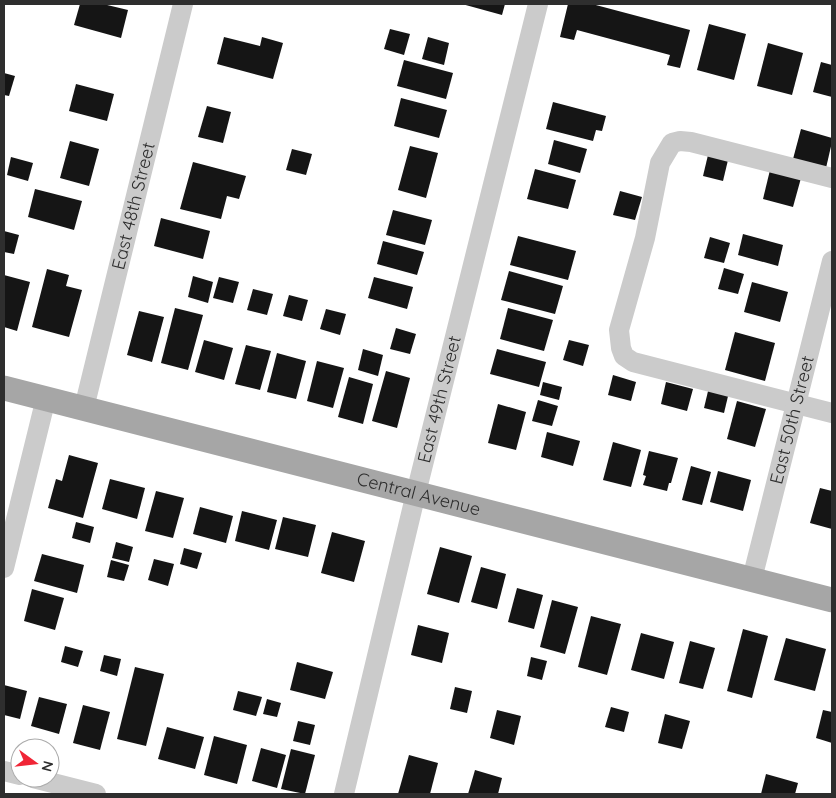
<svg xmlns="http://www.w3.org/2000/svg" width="836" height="798" viewBox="0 0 836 798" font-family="Quicksand,sans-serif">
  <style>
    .building { fill: #151515 }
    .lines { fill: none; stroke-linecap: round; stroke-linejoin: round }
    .minor { stroke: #cbcbcb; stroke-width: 20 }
    .major { stroke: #a6a6a6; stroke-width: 25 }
    .labels { text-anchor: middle; stroke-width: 5; stroke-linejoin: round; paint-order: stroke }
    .street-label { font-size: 18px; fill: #2e2e2e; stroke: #fff }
  </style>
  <rect width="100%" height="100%" fill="#fff"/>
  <!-- building -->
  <g class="building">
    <polygon points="80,4 103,4 128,10 121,38 74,25"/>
    <polygon points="462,4 505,4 502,15"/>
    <polygon points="568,4 592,4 690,30 680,68 667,65 670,55 577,30 574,40 560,37"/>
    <polygon points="709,24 746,34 734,80 697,70"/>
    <polygon points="390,29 410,34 404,55 384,49"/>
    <polygon points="224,37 260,46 262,37 283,43 273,79 217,64"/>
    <polygon points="428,37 449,43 444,65 422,59"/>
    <polygon points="768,43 803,53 792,95 757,86"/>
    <polygon points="404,60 453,73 446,99 397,86"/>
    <polygon points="821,62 832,65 832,97 813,92"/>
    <polygon points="4,73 15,76 9,96 4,95"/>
    <polygon points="76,84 114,94 107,121 69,111"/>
    <polygon points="401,98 447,110 439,138 394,126"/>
    <polygon points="553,102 606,116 602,131 596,130 593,141 546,129"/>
    <polygon points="207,106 231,112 223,143 198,137"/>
    <polygon points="801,129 832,138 832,142 826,168 793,159"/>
    <polygon points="554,140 587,149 580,173 548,164"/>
    <polygon points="70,141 99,149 89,186 60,178"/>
    <polygon points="410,146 438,153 426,198 398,190"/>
    <polygon points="292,149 312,154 306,175 286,170"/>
    <polygon points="708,155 728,160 723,181 703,176"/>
    <polygon points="11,157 33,163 28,181 7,175"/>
    <polygon points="193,162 246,176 239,199 227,196 221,219 180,209"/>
    <polygon points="535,169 576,180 568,209 527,199"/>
    <polygon points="770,170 801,178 793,207 763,199"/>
    <polygon points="35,189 82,201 74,230 28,217"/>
    <polygon points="620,191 642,197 635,220 613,215"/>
    <polygon points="393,210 432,220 425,245 386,235"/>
    <polygon points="161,218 210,231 203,259 154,246"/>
    <polygon points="4,231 19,235 14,254 4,252"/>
    <polygon points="743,234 783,245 778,266 738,255"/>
    <polygon points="518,236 576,251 568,280 510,265"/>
    <polygon points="710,237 730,243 724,263 704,258"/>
    <polygon points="383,241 424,252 417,275 377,264"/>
    <polygon points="724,268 744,274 738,294 718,289"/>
    <polygon points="47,269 69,275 66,286 82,290 69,337 32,327"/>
    <polygon points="509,271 563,286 555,314 501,300"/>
    <polygon points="4,275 30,282 17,331 4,327"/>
    <polygon points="193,276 213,282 208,303 188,297"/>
    <polygon points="219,277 239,282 233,303 213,298"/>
    <polygon points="374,277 413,287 407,309 368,298"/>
    <polygon points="752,282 788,292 780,322 744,312"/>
    <polygon points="253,289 273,294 267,315 247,310"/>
    <polygon points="289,295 308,300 302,321 283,316"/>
    <polygon points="175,308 203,315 188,370 161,363"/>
    <polygon points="508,308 553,320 544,351 500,339"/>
    <polygon points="326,309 346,314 340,335 320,329"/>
    <polygon points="139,311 164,317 152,362 127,355"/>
    <polygon points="396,328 416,334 410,354 390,349"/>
    <polygon points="735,332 775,343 765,381 725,370"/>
    <polygon points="204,340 233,348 224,380 195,372"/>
    <polygon points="569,340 589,345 583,366 563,360"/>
    <polygon points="246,345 271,351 260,390 235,384"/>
    <polygon points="363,349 383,355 378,376 358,370"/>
    <polygon points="497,349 546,362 539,387 490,374"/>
    <polygon points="277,353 306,361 296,399 267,392"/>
    <polygon points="317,361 344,368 333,408 307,401"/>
    <polygon points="386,371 410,378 397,428 372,421"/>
    <polygon points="613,375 636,382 631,401 608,395"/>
    <polygon points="349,377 373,384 363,424 338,417"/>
    <polygon points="543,382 562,387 559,400 540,395"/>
    <polygon points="666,382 693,389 687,411 661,404"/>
    <polygon points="709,387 729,392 724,413 704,408"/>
    <polygon points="538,400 558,406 552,426 532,421"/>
    <polygon points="737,401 766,409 755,447 727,439"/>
    <polygon points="498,404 526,412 516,450 488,443"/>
    <polygon points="547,432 580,441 573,466 541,457"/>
    <polygon points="613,442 641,450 631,487 603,480"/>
    <polygon points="649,451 678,458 671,483 669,483 667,491 643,485 646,476 643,475"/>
    <polygon points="69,455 98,463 83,518 48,508 56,479 62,481"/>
    <polygon points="691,466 711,472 702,505 682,500"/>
    <polygon points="718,471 751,480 743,511 710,502"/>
    <polygon points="110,479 145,488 137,519 102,509"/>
    <polygon points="820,488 832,491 832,529 810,523"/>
    <polygon points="156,491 184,498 173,538 145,531"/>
    <polygon points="200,507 233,516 226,543 193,534"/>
    <polygon points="242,511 277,520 269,550 235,541"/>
    <polygon points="283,517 316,525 308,557 275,549"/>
    <polygon points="76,522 94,527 90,543 72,538"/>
    <polygon points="332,532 365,541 354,582 321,573"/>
    <polygon points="116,542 133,547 129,562 112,558"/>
    <polygon points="440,547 472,556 459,603 427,594"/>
    <polygon points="184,548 202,553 197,569 180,564"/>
    <polygon points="42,554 84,565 77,593 34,581"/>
    <polygon points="154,559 174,564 168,586 148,580"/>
    <polygon points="111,560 129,565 124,581 107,577"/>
    <polygon points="481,567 506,574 497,609 471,602"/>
    <polygon points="517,588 543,595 534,629 508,622"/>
    <polygon points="32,589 64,598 55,630 24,621"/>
    <polygon points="552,600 578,607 565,654 540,647"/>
    <polygon points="591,616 621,624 607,675 578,667"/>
    <polygon points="418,625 449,633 442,663 411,655"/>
    <polygon points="743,629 768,636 752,698 727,691"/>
    <polygon points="641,633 674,642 664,679 631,670"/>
    <polygon points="786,638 826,649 815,691 774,680"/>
    <polygon points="690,641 715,648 703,689 679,683"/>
    <polygon points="65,646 83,651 78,667 61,662"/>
    <polygon points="104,655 121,659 117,676 100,671"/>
    <polygon points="531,657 547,661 542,680 527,676"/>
    <polygon points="297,662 333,672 325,699 290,690"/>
    <polygon points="135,667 164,674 146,746 117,739"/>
    <polygon points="4,685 27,691 20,719 4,715"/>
    <polygon points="455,687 472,691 467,713 450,709"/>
    <polygon points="238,691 262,697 256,716 233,710"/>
    <polygon points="39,697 67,704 59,734 31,726"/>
    <polygon points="267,699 281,703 277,717 263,714"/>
    <polygon points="83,705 110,712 100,750 73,743"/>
    <polygon points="611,707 629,712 624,732 605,727"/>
    <polygon points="497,710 521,716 514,745 490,738"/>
    <polygon points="823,710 832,712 832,743 816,738"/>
    <polygon points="665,714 690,721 682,749 658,743"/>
    <polygon points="298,721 315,725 310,745 293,741"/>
    <polygon points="167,727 204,737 195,769 158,759"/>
    <polygon points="214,736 247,745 237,784 204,775"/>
    <polygon points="261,748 286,755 277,788 252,781"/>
    <polygon points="291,749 315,755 305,794 281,789"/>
    <polygon points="409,755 438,763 430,794 398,794"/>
    <polygon points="475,770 502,778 498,794 468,794"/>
    <polygon points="766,774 798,783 795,794 761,794"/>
  </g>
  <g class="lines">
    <!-- minor -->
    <g class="minor">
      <polyline points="832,178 691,142 680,141 672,143 660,163 645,238 619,330 621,348 624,356 633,362 832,413"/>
      <path id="s1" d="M 84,408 L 183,4"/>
      <polyline points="4,568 46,398"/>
      <path id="s2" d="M 752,579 L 832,261"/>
      <polyline points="4,771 20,775"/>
      <polyline points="33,778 96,794"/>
      <path id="s3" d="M 344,794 L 416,493 L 538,4"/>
    </g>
    <!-- major -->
    <path class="major" id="s4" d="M 4,388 L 832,600"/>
  </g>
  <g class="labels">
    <!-- street labels -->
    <g class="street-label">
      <text dy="6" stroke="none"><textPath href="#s1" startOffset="208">East 48th Street</textPath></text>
      <text dy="6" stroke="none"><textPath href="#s3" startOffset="406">East 49th Street</textPath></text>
      <text dy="6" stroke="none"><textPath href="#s2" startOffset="164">East 50th Street</textPath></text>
      <text dy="6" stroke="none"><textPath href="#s4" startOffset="428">Central Avenue</textPath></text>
    </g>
  </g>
  <!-- border -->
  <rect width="836" height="798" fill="none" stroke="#2e2e2e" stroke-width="10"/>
  <!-- north arrow -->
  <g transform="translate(35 763) rotate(105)"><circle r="24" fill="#ffffff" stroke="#ababab"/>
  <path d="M0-4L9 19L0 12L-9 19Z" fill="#f02536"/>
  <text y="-8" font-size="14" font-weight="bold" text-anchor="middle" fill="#2e2e2e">N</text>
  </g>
</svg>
